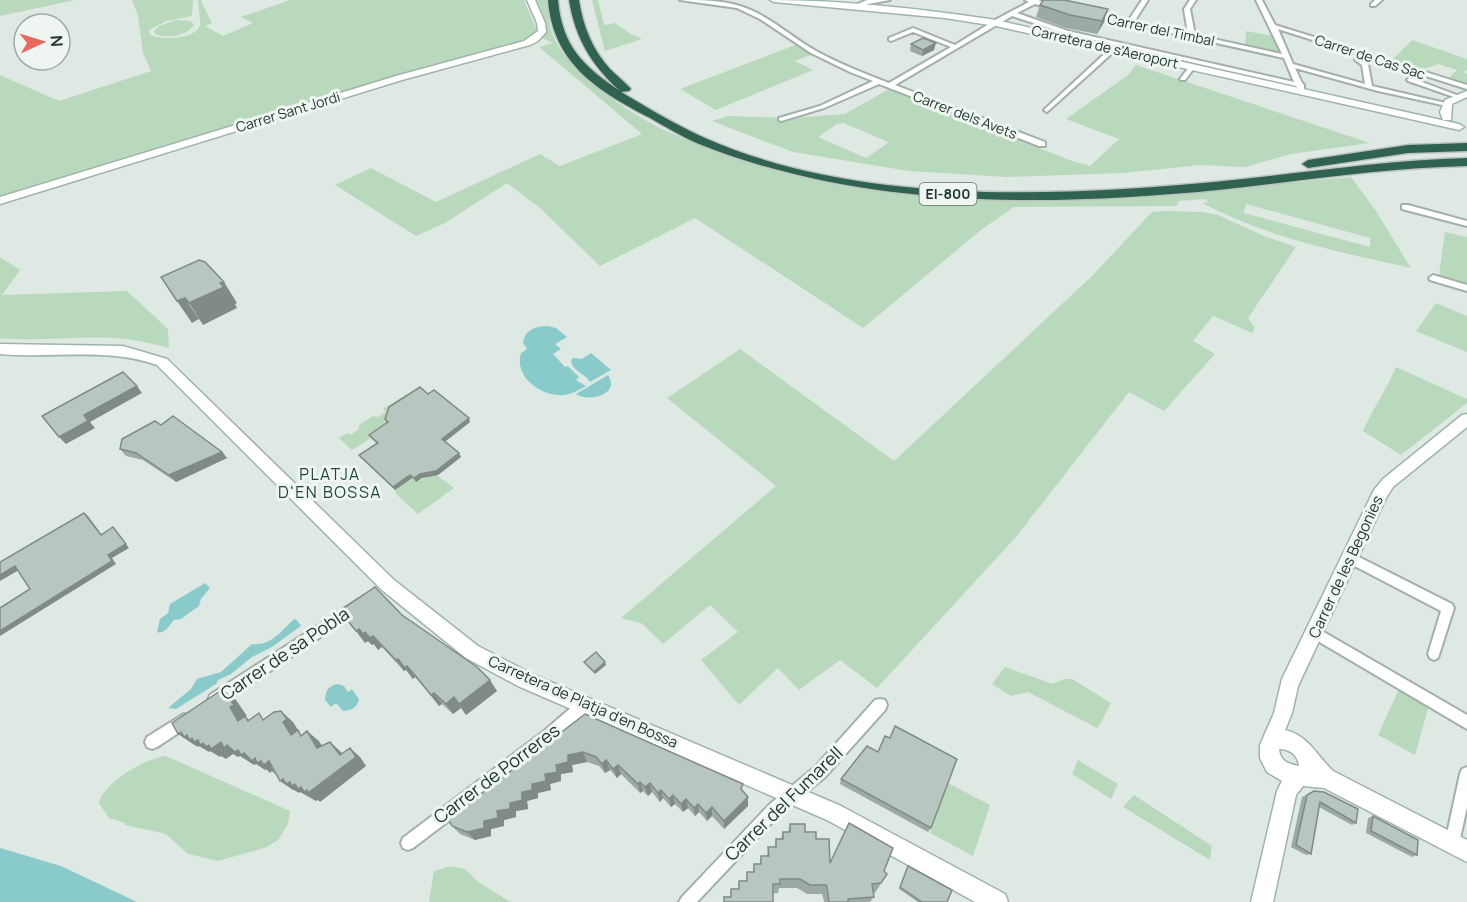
<svg xmlns="http://www.w3.org/2000/svg" width="1467" height="902" viewBox="0 0 1467 902" font-family="Manrope,sans-serif">
  <style>
    .green { fill: #b9d9bc; fill-rule: evenodd }
    .water { fill: #89cbcb }
    .lines { fill: none; stroke-linecap: round; stroke-linejoin: round }
    .street-casing { stroke: #a2b0a9; stroke-width: 4 }
    .secondary-casing { stroke: #9fb4a9; stroke-width: 3 }
    .highway-casing { stroke: #bcc3c0; stroke-width: 3 }
    .street { fill: #fff; fill-rule: evenodd }
    .secondary { fill: #fff; fill-rule: evenodd }
    .highway { fill: #2f624f; fill-rule: evenodd }
    .wall { fill: #9daaa3 }
    .shaded-wall { fill: #808b85 }
    .building { fill: #b7c6be; stroke: #808b85; stroke-width: 1.5 }
    .labels { text-anchor: middle; stroke-width: 6; stroke-linejoin: round; paint-order: stroke }
    .far-street-label { font-size: 14px; fill: #21382e; stroke: #eff6f1 }
    .shield { fill: #eff6f1; stroke: #5f7168; stroke-width: 1.5 }
    .shield-label { font-size: 14px; font-weight: bold; fill: #21382e }
    .street-label { font-size: 15px; fill: #21382e; stroke: #eff6f1 }
    .neighbourhood-label { font-size: 16px; letter-spacing: 1.5px; fill: #1f4837; stroke: #eff6f1 }
    .near-street-label { font-size: 18px; fill: #21382e; stroke: #eff6f1 }
  </style>
  <rect width="100%" height="100%" fill="#dfe9e3"/>
  <!-- green -->
  <g class="green">
    <polygon points="0,0 75,0 0,16"/>
    <path d="M 132,0 L 193,0 L 192,16 L 166,21 L 149,30 L 150,35 C 162,40 195,40 200,25 C 201,18 198,7 198,0 L 203,0 L 201,1 L 212,23 L 205,26 L 223,36 L 253,23 L 241,17 L 290,0 L 524,0 L 537,31 L 525,42 L 0,199 L 0,75 L 59,101 L 151,71 L 143,53 L 138,16 Z"/>
    <path d="M 537,0 L 549,0 C 550,8 548,18 550,25 C 558,68 632,116 673,134 C 891,232 1122,198 1351,177 L 1376,211 L 1411,268 C 1339,252 1268,238 1202,203 L 1208,202 L 1205,199 L 1179,201 L 1176,206 L 1014,207 L 981,230 L 863,328 L 695,218 L 600,266 L 540,208 L 507,183 L 445,223 L 416,236 L 335,185 L 371,168 L 436,202 L 540,154 L 560,166 L 642,134 L 539,47 L 553,43 L 541,38 C 551,28 541,10 537,0 ZM 1246,204 L 1370,238 L 1370,247 L 1244,213 Z"/>
    <polygon points="592,0 598,0 604,25 615,23 631,34 642,39 605,51"/>
    <path d="M 176,20 L 191,21 L 194,25 C 186,36 168,39 155,34 L 154,31 L 159,26 Z"/>
    <polygon points="1246,31 1274,36 1282,53 1245,47"/>
    <polygon points="1412,40 1467,59 1467,70 1463,72 1467,74 1467,85 1448,79 1457,70 1438,64 1420,70 1391,61"/>
    <polygon points="798,44 814,54 795,61 813,70 716,110 680,89"/>
    <path d="M 1136,65 L 1370,143 L 1291,154 L 1245,167 L 1200,165 L 1124,173 L 1006,177 L 909,171 L 793,152 L 712,121 L 728,116 L 790,118 L 845,114 L 891,88 L 1069,160 L 1090,166 L 1119,139 L 1066,119 L 1128,75 ZM 844,123 L 888,142 L 888,143 L 866,158 L 818,137 L 837,124 Z"/>
    <polygon points="1164,211 1203,212 1218,215 1264,236 1296,247 1248,318 1255,328 1252,333 1213,316 1193,341 1215,354 1164,411 1129,392 1016,537 877,688 840,660 799,690 778,668 739,705 701,660 738,632 710,605 663,644 641,623 621,618 776,486 667,398 740,349 894,461 1092,276 1152,212"/>
    <polygon points="1445,232 1467,237 1467,285 1439,275"/>
    <path d="M 0,257 L 20,270 L 2,295 L 127,291 L 168,329 L 169,348 C 151,343 132,339 113,338 C 75,336 38,342 0,338 Z"/>
    <polygon points="1436,303 1467,316 1467,352 1416,331"/>
    <path d="M 1396,367 L 1467,399 L 1467,403 L 1401,455 L 1363,431 C 1373,408 1387,389 1396,367 Z"/>
    <polygon points="407,394 410,397 385,421 390,426 352,450 339,438 347,433 351,435 359,429 359,425 373,416 378,417 386,412 383,409"/>
    <polygon points="435,474 454,488 418,514 397,495 395,490 412,478 416,482"/>
    <polygon points="1005,667 1053,684 1064,679 1072,679 1111,703 1098,728 1095,727 1028,692 1011,696 992,684"/>
    <polygon points="1399,689 1429,705 1415,755 1378,735"/>
    <path d="M 166,756 L 290,811 L 288,824 L 278,840 L 267,847 L 218,861 L 188,854 L 166,834 L 125,825 L 125,823 L 109,818 L 99,803 C 104,782 146,758 166,756 Z"/>
    <polygon points="1078,760 1118,784 1111,799 1072,774"/>
    <polygon points="948,783 990,805 973,856 930,833"/>
    <polygon points="1134,795 1212,846 1210,860 1123,807"/>
    <polygon points="450,866 465,869 478,882 511,902 429,902 434,871"/>
  </g>
  <!-- water -->
  <g class="water">
    <path d="M 548,326 L 556,328 L 567,337 L 555,344 L 561,349 L 553,354 L 565,367 L 568,366 L 579,377 L 576,380 L 586,386 C 577,391 569,396 558,395 C 538,394 514,375 521,353 L 527,349 L 523,343 C 525,330 535,326 548,326 Z"/>
    <path d="M 591,353 L 611,370 L 590,382 C 585,373 573,372 571,361 L 573,358 L 582,359 Z"/>
    <path d="M 608,375 C 621,394 589,403 576,394 Z"/>
    <path d="M 205,583 L 210,588 L 201,599 L 199,606 L 181,619 L 174,620 C 170,624 165,635 157,632 L 160,619 L 168,613 L 170,604 Z"/>
    <path d="M 294,619 L 297,620 L 301,626 L 272,647 L 252,657 L 231,674 L 218,680 L 216,684 L 176,709 L 168,708 L 191,689 L 197,679 L 221,672 L 252,644 C 272,646 281,631 294,619 Z"/>
    <path d="M 338,684 L 344,686 L 348,692 L 352,689 L 359,699 C 357,708 352,710 343,711 L 336,703 L 331,707 L 325,700 C 326,690 328,686 338,684 Z"/>
    <polygon points="0,848 61,866 137,902 0,902"/>
  </g>
  <g class="lines">
    <defs>
      <g id="street">
        <path d="M 680,0 C 700,0 721,0 740,6 C 769,15 791,37 816,51 C 840,64 865,74 889,83 L 951,47 L 913,32 L 891,41 L 889,40 L 889,38 L 913,28 L 955,45 L 997,19 L 1029,2 L 1025,0 L 1038,0 L 1056,7 L 1053,9 L 1035,4 L 1017,13 L 1068,31 L 1294,82 L 1284,58 L 1089,15 L 1092,13 L 1128,21 L 1142,0 L 1148,0 L 1134,22 L 1188,34 L 1184,9 L 1190,0 L 1196,0 L 1190,9 L 1195,35 L 1282,54 L 1256,0 L 1262,0 L 1275,25 L 1467,85 L 1467,89 L 1278,29 L 1293,64 L 1365,84 L 1362,65 L 1355,60 L 1360,59 L 1368,64 L 1372,86 L 1450,104 L 1447,106 L 1378,91 L 1295,68 L 1302,83 L 1304,85 L 1304,89 L 1301,91 L 1299,90 L 1296,86 L 1120,46 L 1047,112 L 1044,110 L 1045,109 L 1114,45 L 1064,33 L 1012,16 L 895,85 L 1045,142 L 1045,146 L 1039,146 L 879,84 L 824,108 L 781,121 L 779,120 L 779,118 L 820,106 L 873,81 L 850,72 L 811,53 L 760,19 L 737,8 Z"/>
        <polygon points="867,0 890,0 868,4 854,9 851,7"/>
        <polygon points="1375,0 1382,0 1375,6 1371,6 1371,4"/>
        <polygon points="1190,66 1195,67 1185,80 1181,80 1180,79"/>
        <polygon points="1411,76 1415,76 1414,79 1462,97 1457,98 1408,81 1407,80"/>
        <polygon points="1402,205 1408,205 1467,221 1467,226 1402,209"/>
        <polygon points="1433,275 1467,285 1467,291 1430,280 1429,278"/>
        <polygon points="1349,552 1452,604 1454,608 1438,658 1434,660 1430,658 1428,654 1441,611 1345,561 1343,557 1345,553"/>
        <polygon points="359,599 363,600 365,604 363,608 220,705 215,706 210,705 208,700 210,695"/>
        <polygon points="1315,627 1467,715 1467,729 1311,637 1309,633 1311,629"/>
        <polygon points="585,699 590,700 592,705 590,710 554,741 413,848 408,850 403,848 401,843 403,838 544,731 580,700"/>
        <polygon points="880,699 885,700 887,705 885,710 825,777 780,814 697,902 679,902 682,897 770,804 815,767 875,700"/>
        <polygon points="184,714 189,716 191,721 189,726 157,747 152,749 147,747 145,742 147,737"/>
        <polygon points="1467,767 1467,807 1459,843 1457,848 1452,850 1447,848 1445,843 1460,774 1462,769"/>
      </g>
      <g id="secondary">
        <polygon points="527,0 535,0 545,23 546,32 538,41 530,45 402,80 0,204 0,197 396,76 524,41 538,31 537,23"/>
        <path d="M 770,0 C 845,0 922,9 996,20 L 1459,124 L 1464,127 L 1459,130 L 996,26 L 945,18 L 774,2 Z"/>
        <polygon points="1467,91 1467,97 1452,104 1451,120 1443,120 1440,112 1445,100"/>
        <path d="M 0,344 L 123,346 L 167,359 L 394,580 L 478,646 L 532,674 L 841,806 L 1005,894 L 1008,902 L 975,902 L 827,820 L 518,686 L 466,658 L 382,590 L 157,365 C 106,347 53,359 0,354 Z"/>
        <path d="M 1467,414 L 1467,427 L 1393,487 L 1386,498 L 1298,686 L 1292,713 L 1285,730 C 1309,736 1316,755 1333,771 L 1467,840 L 1467,862 L 1324,788 L 1303,786 L 1296,795 L 1273,902 L 1251,902 L 1277,791 L 1282,781 L 1267,772 L 1260,758 L 1260,745 L 1274,713 L 1282,679 L 1374,490 L 1383,479 L 1462,415 ZM 1279,749 C 1290,749 1298,755 1299,766 C 1288,764 1280,761 1279,749 Z"/>
      </g>
      <g id="highway">
        <path d="M 548,0 L 558,0 C 562,46 583,66 620,91 C 592,66 575,38 569,0 L 579,0 C 583,26 592,49 610,69 C 617,76 625,82 631,89 L 629,91 L 621,92 C 648,108 676,125 705,138 C 856,205 1053,197 1214,182 C 1299,174 1382,160 1467,158 L 1467,166 C 1383,168 1301,181 1218,190 C 1044,207 863,209 699,144 C 682,137 666,127 650,118 C 598,91 553,64 548,0 Z"/>
        <polygon points="1467,143 1467,151 1408,153 1308,168 1302,164 1308,160 1408,145"/>
      </g>
    </defs>
    <!-- street casing -->
    <use href="#street" class="street-casing"/>
    <!-- secondary casing -->
    <use href="#secondary" class="secondary-casing"/>
    <!-- highway casing -->
    <use href="#highway" class="highway-casing"/>
    <!-- street -->
    <use href="#street" class="street"/>
    <!-- secondary -->
    <use href="#secondary" class="secondary"/>
    <!-- highway -->
    <use href="#highway" class="highway"/>
  </g>
  <!-- wall -->
  <g class="wall">
    <polygon points="1040,5 1108,9 1104,22 1097,34 1066,28 1036,17"/>
    <polygon points="911,44 934,50 922,56 910,51"/>
    <polygon points="428,394 470,422 445,442 461,457 438,475 422,478 416,482 412,478 395,490 361,458 359,455 376,443 371,438 369,435 387,423 385,419"/>
    <polygon points="161,425 222,452 227,458 176,482 143,460 126,456 120,449"/>
    <polygon points="402,615 497,691 466,715 461,708 453,714 442,704 439,706 422,685 415,677 413,679 406,670 404,671 382,647 378,650 374,644 372,645 368,641 365,643"/>
    <polygon points="585,714 743,791 748,797 748,806 724,829 712,816 707,821 699,812 695,816 688,808 683,812 675,804 671,807 663,798 660,802 652,792 648,796 643,791 640,793 621,774 617,778 610,770 605,773 599,766 587,762 572,765 573,772 561,774 561,781 550,784 551,790 538,793 538,798 527,801 528,809 516,811 516,817 504,820 504,826 491,829 491,836 475,840 460,834 452,826 537,751"/>
    <polygon points="841,779 931,828 928,832 840,784"/>
    <polygon points="1314,791 1356,823 1352,825 1319,807 1311,854 1306,855 1291,847 1302,797"/>
    <polygon points="1373,816 1417,855 1412,857 1366,833 1368,818"/>
    <polygon points="790,824 805,832 816,839 830,863 884,871 887,874 875,893 873,893 874,897 870,902 824,902 823,897 822,894 807,894 797,888 779,888 778,893 731,897 753,872 754,864 760,864 761,856 767,856 768,847 775,847 776,839 781,839 783,832 788,832"/>
    <polygon points="908,866 947,902 918,902 899,889"/>
  </g>
  <!-- shaded-wall -->
  <g class="shaded-wall">
    <polygon points="1108,9 1104,22 1097,34 1102,21"/>
    <polygon points="936,43 934,50 922,56 923,50"/>
    <polygon points="224,282 237,303 235,304 237,308 203,325 189,303 220,283"/>
    <polygon points="185,298 199,319 192,323 177,301"/>
    <polygon points="137,386 142,393 90,422 95,428 66,444 59,437 84,415"/>
    <polygon points="469,418 470,422 443,443 442,439"/>
    <polygon points="222,452 227,458 176,482 169,475"/>
    <polygon points="459,453 461,457 438,475 422,478 416,482 414,478 420,474"/>
    <polygon points="410,475 412,478 395,490 393,487"/>
    <polygon points="84,513 88,516 104,538 101,535"/>
    <polygon points="113,527 129,548 112,558 116,564 0,636 0,631 108,555"/>
    <polygon points="15,566 19,570 0,581 0,575"/>
    <polygon points="359,629 373,636 382,647 378,650 374,644 372,645 368,641 365,643 356,631"/>
    <polygon points="398,659 406,670 404,671 396,660"/>
    <polygon points="605,662 606,665 595,674 594,672"/>
    <polygon points="407,666 415,677 413,679 405,668"/>
    <polygon points="490,680 497,691 466,715 459,704"/>
    <polygon points="223,689 236,700 247,716 245,717 258,726 248,721 238,721 230,707"/>
    <polygon points="434,693 442,704 439,706 431,695"/>
    <polygon points="454,697 461,708 453,714 446,704"/>
    <polygon points="281,711 293,722 298,730 291,735 283,722"/>
    <polygon points="307,731 319,741 329,757 317,748"/>
    <polygon points="181,732 209,745 221,742 255,758 261,761 269,761 276,775 272,771 270,773 266,769 265,770 256,764 254,765 240,756 238,757 233,754 226,759 221,756 220,757 210,751 209,752 199,746 198,747 193,744 178,734"/>
    <polygon points="330,742 341,752 348,763 350,748 360,757 366,766 320,802 318,800 316,801 300,792 299,793 294,790 293,790 280,781 283,779 307,790 340,755"/>
    <polygon points="583,752 587,762 572,765 573,772 561,774 561,781 550,784 551,790 538,793 538,798 527,801 528,809 516,811 516,817 504,820 504,826 491,829 491,836 475,840 467,832 510,803 522,792 545,774 568,755"/>
    <polygon points="606,760 610,770 605,773 602,764"/>
    <polygon points="618,765 621,774 617,778 613,769"/>
    <polygon points="640,782 643,791 640,793 638,784"/>
    <polygon points="650,783 652,792 648,796 645,787"/>
    <polygon points="661,790 663,798 660,802 658,793"/>
    <polygon points="673,795 675,804 671,807 669,799"/>
    <polygon points="748,797 748,806 724,829 724,821"/>
    <polygon points="686,799 688,808 683,812 681,804"/>
    <polygon points="698,804 699,812 695,816 694,808"/>
    <polygon points="712,807 712,816 707,821 706,813"/>
  </g>
  <!-- building -->
  <g class="building">
    <polygon points="1043,0 1064,0 1108,9 1102,21 1070,15 1040,5"/>
    <polygon points="923,38 936,43 923,50 911,44"/>
    <polygon points="199,260 205,262 224,282 220,283 224,287 189,303 185,298 177,301 161,277"/>
    <polygon points="123,372 137,386 84,415 88,421 59,437 42,416"/>
    <polygon points="420,387 428,394 434,390 469,418 442,439 459,453 436,471 420,474 414,478 410,475 393,487 359,455 378,443 369,435 388,422 385,419 389,407"/>
    <polygon points="173,416 222,452 169,475 136,453 120,449 122,439 155,421 161,425"/>
    <polygon points="84,513 101,535 113,527 126,544 108,555 112,561 0,631 0,608 30,589 15,566 0,575 0,562"/>
    <polygon points="375,587 402,615 477,667 490,680 459,704 454,697 446,704 434,693 431,695 414,674 407,666 405,668 398,659 396,660 373,636 370,638 365,632 363,634 359,629 356,631 343,615 347,613 344,608"/>
    <polygon points="596,652 605,662 594,672 584,662"/>
    <polygon points="223,689 234,705 230,707 238,721 245,716 248,721 259,713 263,720 274,712 281,711 287,719 283,722 291,735 298,730 301,736 307,731 317,748 330,742 340,755 350,748 356,757 308,793 307,790 304,792 301,787 298,789 295,784 292,786 290,782 286,784 283,779 280,781 269,761 264,765 261,761 257,763 255,758 252,761 244,753 241,755 238,750 235,752 227,745 224,748 221,742 211,749 209,745 206,747 203,743 200,745 198,740 194,742 192,738 189,740 187,735 184,737 181,732 178,734 172,723"/>
    <polygon points="585,714 743,784 741,789 748,797 724,821 712,807 706,813 698,804 694,808 686,799 681,804 673,795 669,799 661,790 658,793 650,783 645,787 640,782 638,784 618,765 613,769 606,760 602,764 596,757 583,752 568,755 568,762 556,765 557,772 545,774 546,781 532,784 532,790 522,792 522,800 510,803 510,809 497,811 498,818 484,821 484,828 467,832 452,826 448,819 521,763 519,760 535,748 537,751"/>
    <polygon points="895,726 957,759 931,828 841,779 867,746 878,752 885,736 890,738"/>
    <polygon points="1314,791 1324,792 1358,809 1356,823 1320,802 1311,854 1296,845 1307,795"/>
    <polygon points="1373,816 1418,840 1417,855 1371,831"/>
    <polygon points="849,823 893,848 884,871 887,874 881,883 872,884 874,897 848,899 848,902 829,902 827,887 826,885 810,885 800,879 780,879 780,884 773,884 773,902 724,902 724,897 731,897 731,889 739,889 739,881 747,881 747,872 754,872 754,864 761,864 761,856 769,856 768,847 776,847 776,839 783,839 783,832 790,832 790,824 805,824 805,832 816,832 816,839 829,839 830,863"/>
    <polygon points="908,866 952,890 947,902 922,902 900,887"/>
  </g>
  <g class="labels">
    <!-- far-street labels -->
    <g class="far-street-label">
      <text transform="translate(1161 30) rotate(12)" y="5">Carrer del Timbal</text>
      <text transform="translate(1105 47) rotate(13)" y="5">Carretera de s'Aeroport</text>
      <text transform="translate(1370 57) rotate(18)" y="5">Carrer de Cas Sac</text>
      <text transform="translate(288 112) rotate(-17)" y="5">Carrer Sant Jordi</text>
      <text transform="translate(965 115) rotate(21)" y="5">Carrer dels Avets</text>
    </g>
    <!-- shield labels -->
    <rect class="shield" x="919.5" y="183" width="57" height="22" rx="4.5"/>
    <g class="shield-label">
      <text x="948" y="199">EI-800</text>
    </g>
    <!-- street labels -->
    <g class="street-label">
      <text transform="translate(1346 567) rotate(-65)" y="5">Carrer de les Begonies</text>
      <text transform="translate(583 702) rotate(24)" y="5">Carretera de Platja d'en Bossa</text>
    </g>
    <!-- neighbourhood labels -->
    <g class="neighbourhood-label">
      <text x="330" y="480">PLATJA<tspan x="330" dy="18">D'EN BOSSA</tspan></text>
    </g>
    <!-- near-street labels -->
    <g class="near-street-label">
      <text transform="translate(285 654) rotate(-34)" y="6">Carrer de sa Pobla</text>
      <text transform="translate(497 774) rotate(-37)" y="6">Carrer de Porreres</text>
      <text transform="translate(784 804) rotate(-44)" y="6">Carrer del Fumarell</text>
    </g>
  </g>
  <!-- north arrow -->
  <g transform="translate(42 42) rotate(86)"><circle r="28" fill="#eff6f1" stroke="#9daaa3" stroke-width="1.5"/>
  <path d="M0-4.5L10 22L0 15L-10 22Z" fill="#e9695d"/>
  <text y="-9" font-size="16" font-weight="bold" text-anchor="middle" fill="#21382e">N</text>
  </g>
</svg>
